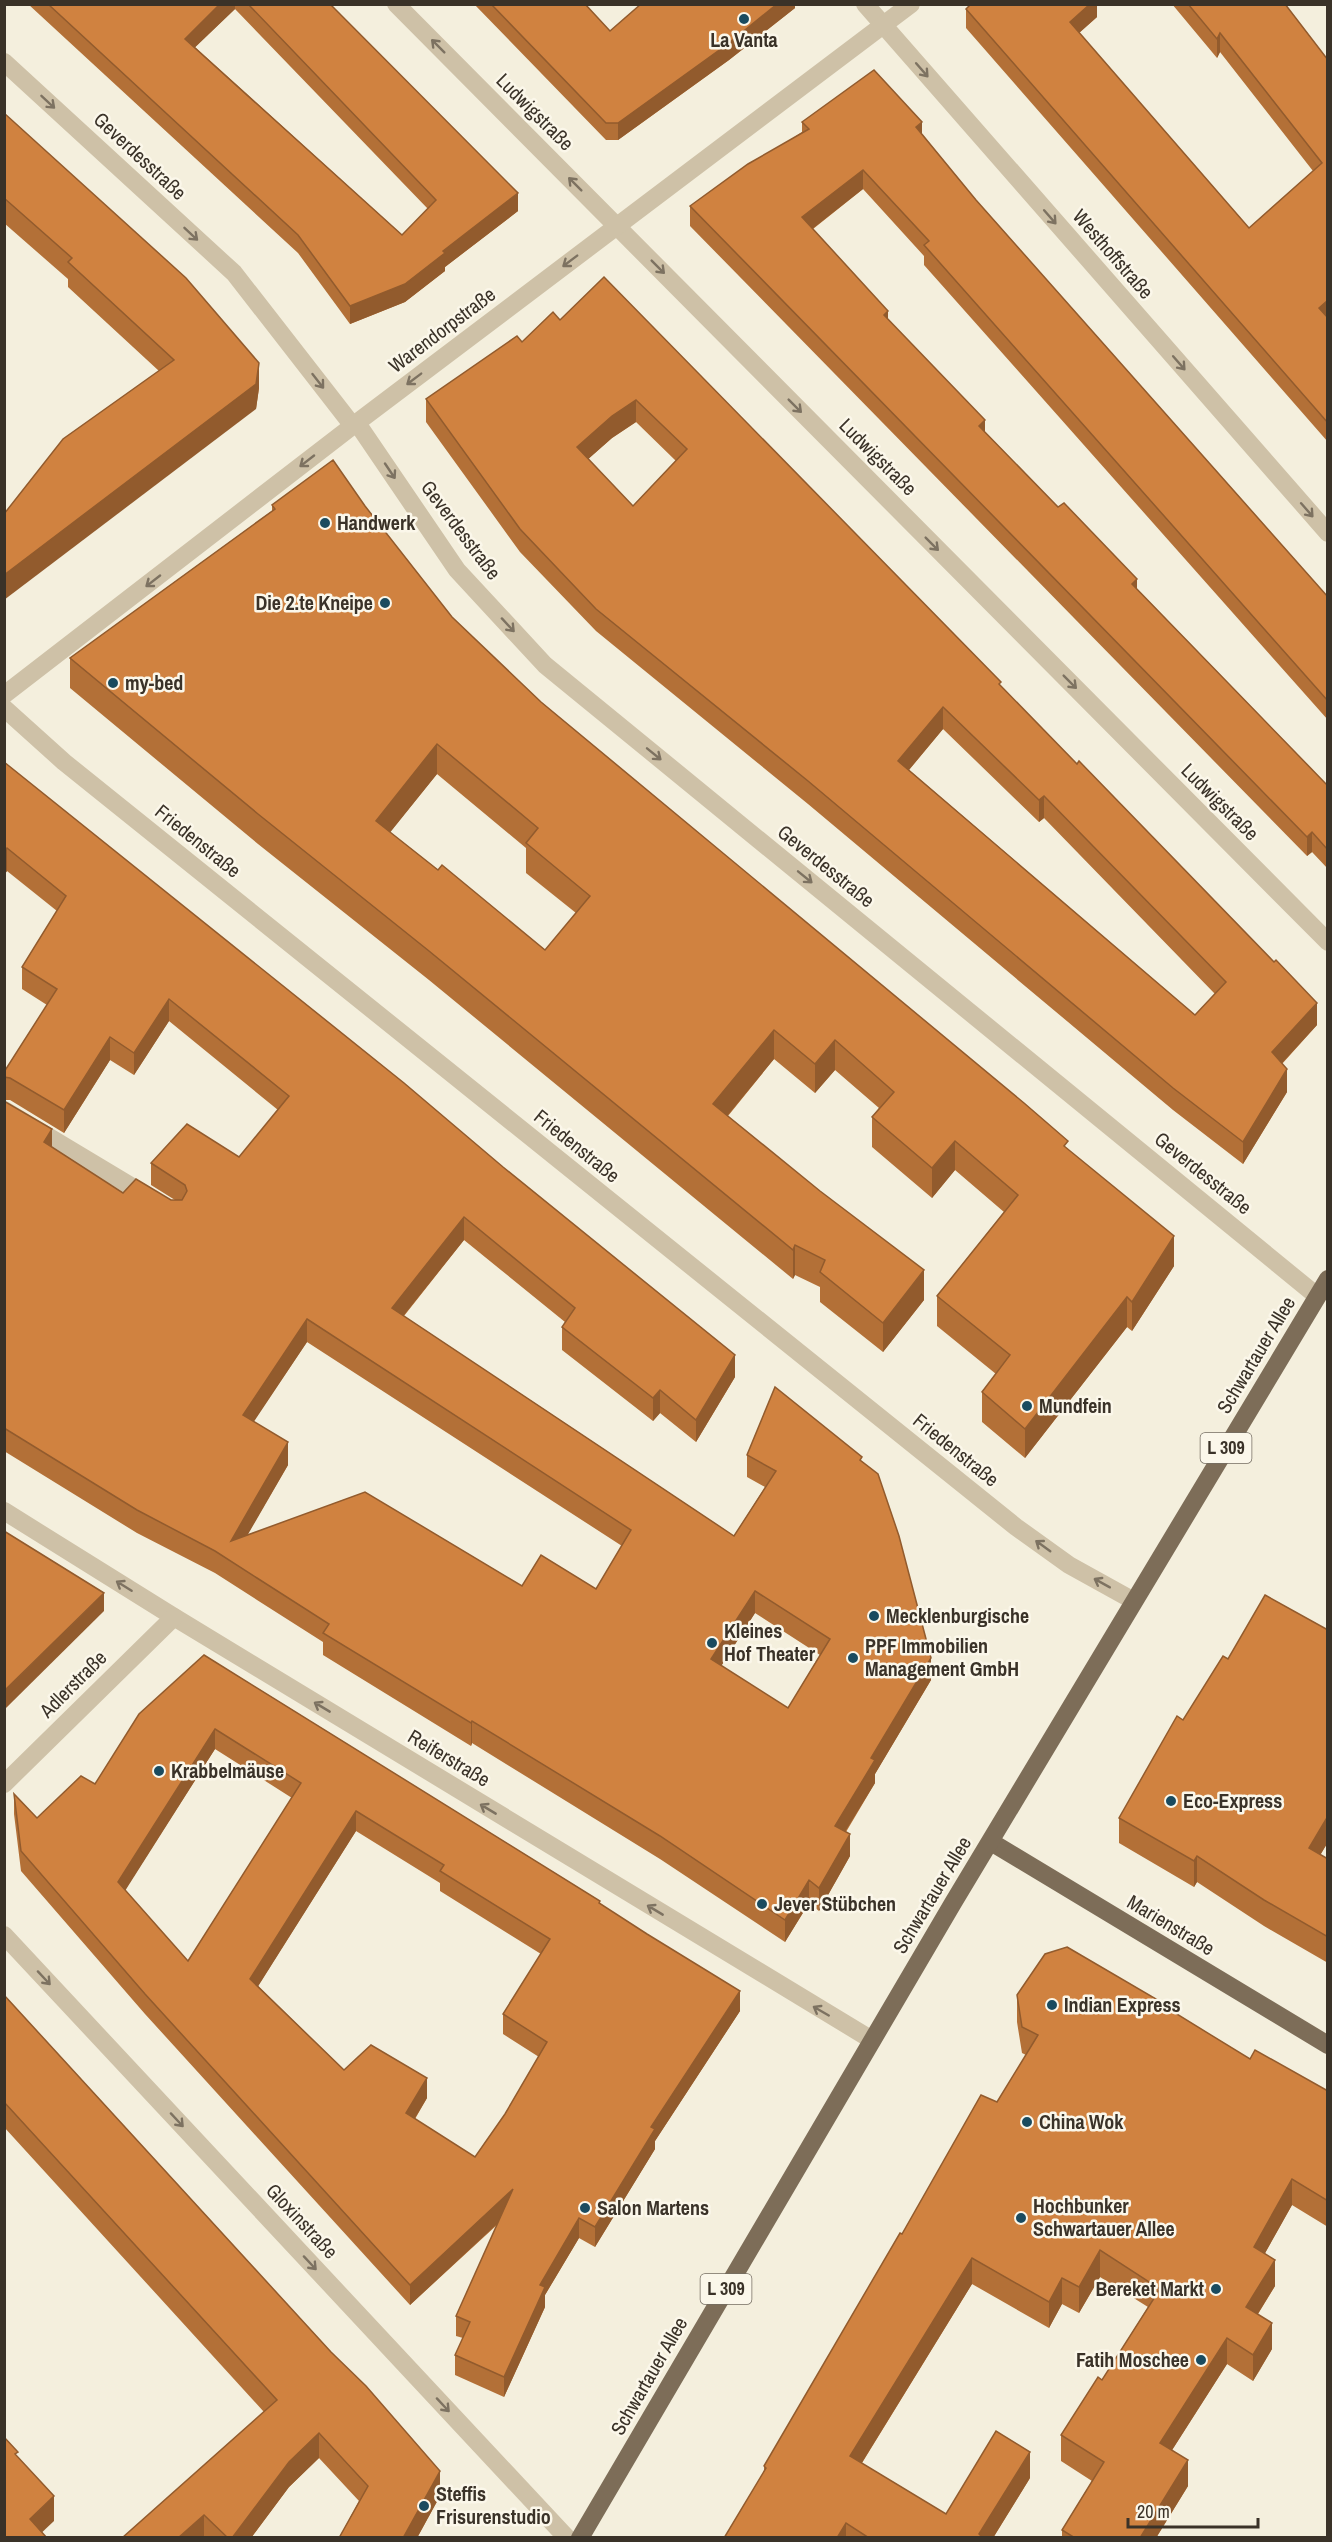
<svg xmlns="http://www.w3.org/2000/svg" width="1332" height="2542" viewBox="0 0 1332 2542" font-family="'Archivo Narrow',sans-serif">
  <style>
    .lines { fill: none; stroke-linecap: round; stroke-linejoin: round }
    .minor { stroke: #cec1a7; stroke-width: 18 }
    .major { stroke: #7d6d58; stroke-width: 18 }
    .wall { fill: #b37037; fill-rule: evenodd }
    .shaded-wall { fill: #925b2d }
    .building { fill: #d08240; stroke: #925b2d; stroke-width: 1.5; fill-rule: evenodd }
    .oneway { stroke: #7d7261 }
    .poi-dot { fill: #1a4b5f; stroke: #fbf7ea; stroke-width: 2 }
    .labels { text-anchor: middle; stroke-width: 5; stroke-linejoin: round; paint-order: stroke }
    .shield { fill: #fbf7ea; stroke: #746d62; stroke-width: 1.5 }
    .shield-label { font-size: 18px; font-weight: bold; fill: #3a3228 }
    .poi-label { font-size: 20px; font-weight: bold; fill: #3a3228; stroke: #fbf7ea; text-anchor: start }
    .street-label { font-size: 20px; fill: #3a3228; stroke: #fbf7ea }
  </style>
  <rect width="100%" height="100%" fill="#f4efdd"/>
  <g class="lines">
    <!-- minor -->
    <g class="minor">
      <polyline points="396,4 1328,942"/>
      <polyline points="865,4 1328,533"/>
      <polyline points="4,62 234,273 353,426"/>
      <polyline points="357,423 457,570 545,665 1317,1296"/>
      <polyline points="4,695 355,424 911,4"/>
      <polyline points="4,708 64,762 1016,1527 1069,1565 1134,1601"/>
      <polyline points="4,1110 149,1197"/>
      <polyline points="4,1511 174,1617 872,2040"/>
      <polyline points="4,1784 174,1617"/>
      <polyline points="4,1935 567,2538"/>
    </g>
    <!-- major -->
    <g class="major">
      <polyline points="991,1842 1328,2045"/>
      <polyline points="580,2538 953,1903 1328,1279"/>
    </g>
  </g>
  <!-- wall -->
  <g class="wall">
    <path d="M 28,4 L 330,4 L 518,211 L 445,267 L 445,271 L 405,302 L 350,324 L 298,253 ZM 235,9 L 428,209 L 402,235 L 195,47 Z"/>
    <polygon points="474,4 585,4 610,31 795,4 795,8 729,60 618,140 606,140"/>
    <polygon points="1097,4 1097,17 1079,33 1249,228 1313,171 1220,52 1217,58 1172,4 1285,4 1328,60 1328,442 966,28 966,9"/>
    <polygon points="4,113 259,388 256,409 159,371 68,287 68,279 4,223"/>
    <polygon points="802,122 922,134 976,200 1328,597 1328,720 924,265 924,256 863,189 813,229 888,319 985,432 1328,786 1328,869 1312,852 1307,856 690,226 690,206 802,132"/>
    <path d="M 560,320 L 1001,686 L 1317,1025 L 1282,1064 L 1287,1092 L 1243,1164 L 1173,1110 L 808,804 L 596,631 L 520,552 L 426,422 L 426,399 ZM 636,422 L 676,461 L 633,506 L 588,459 L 612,438 ZM 943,729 L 1039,822 L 1044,818 L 1215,994 L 1195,1015 L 909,770 Z"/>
    <path d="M 272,505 L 365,506 L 452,617 L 541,702 L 1068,1149 L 1174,1266 L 1132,1331 L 1127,1327 L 1025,1458 L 982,1422 L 982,1392 L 996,1374 L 937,1326 L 937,1296 L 1004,1212 L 955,1170 L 932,1198 L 872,1147 L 872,1117 L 879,1108 L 835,1070 L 815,1093 L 774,1059 L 728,1116 L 924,1300 L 883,1352 L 820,1302 L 820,1287 L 795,1275 L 793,1279 L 429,980 L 258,844 L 70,688 L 70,658 L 272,511 ZM 437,774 L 526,848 L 526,873 L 576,913 L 545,950 L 438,870 L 390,832 Z"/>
    <path d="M 4,762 L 735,1377 L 696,1442 L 660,1413 L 653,1421 L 562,1350 L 562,1327 L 565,1322 L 464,1240 L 404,1316 L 734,1536 L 765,1487 L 747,1477 L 747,1455 L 862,1461 L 931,1680 L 875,1774 L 875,1783 L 846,1832 L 850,1856 L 819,1911 L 809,1903 L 785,1942 L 660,1859 L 472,1743 L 471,1746 L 323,1655 L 323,1642 L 257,1600 L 215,1573 L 137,1533 L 4,1451 L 4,1101 L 52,1148 L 123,1193 L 171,1200 L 175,1200 L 151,1185 L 151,1163 L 239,1157 L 278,1110 L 169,1021 L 134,1075 L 110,1060 L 64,1133 L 10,1100 L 4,1100 L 4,1072 L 47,1005 L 22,989 L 22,967 L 57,911 L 7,871 L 4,875 ZM 307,1342 L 622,1546 L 596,1589 L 522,1586 L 247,1535 L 288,1465 L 253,1422 ZM 755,1613 L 820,1655 L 788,1708 L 721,1666 Z"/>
    <polygon points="1328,1630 1328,1842 1320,1855 1328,1859 1328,1963 1264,1926 1197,1882 1194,1887 1119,1843 1119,1818 1183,1720 1228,1659"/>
    <path d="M 204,1655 L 600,1903 L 740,2011 L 655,2141 L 655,2149 L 595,2247 L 579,2238 L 545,2295 L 545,2307 L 504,2397 L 455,2375 L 455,2355 L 463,2338 L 456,2336 L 456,2316 L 498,2224 L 410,2305 L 145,2014 L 21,1871 L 14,1814 L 14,1794 L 37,1818 L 95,1784 ZM 215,1749 L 292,1798 L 188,1961 L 125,1890 ZM 356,1831 L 440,1883 L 440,1891 L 541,1954 L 503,2014 L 503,2034 L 539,2057 L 505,2114 L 475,2157 L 415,2119 L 427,2098 L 344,2070 L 258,1986 Z"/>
    <polygon points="4,1995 440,2496 417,2538 339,2538 359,2501 319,2458 289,2487 251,2538 122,2538 264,2412 4,2127"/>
    <polygon points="1017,1995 1168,2009 1250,2059 1328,2091 1328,2227 1292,2205 1265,2253 1275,2286 1258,2314 1272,2349 1253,2381 1227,2364 1172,2450 1188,2486 1156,2538 1062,2538 1062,2530 1092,2481 1061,2461 1061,2435 1102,2380 1148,2307 1100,2277 1079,2313 1062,2304 1049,2328 972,2284 862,2463 946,2514 1030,2478 993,2538 724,2538 764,2472 764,2466 902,2234 997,2102 1026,2055 1022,2053 1017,2022"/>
  </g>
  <!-- shaded-wall -->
  <g class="shaded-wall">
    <polygon points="220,4 235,4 235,9 185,57 185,39"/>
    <polygon points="777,4 795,4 795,8 729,60 618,140 618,123"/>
    <polygon points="1090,4 1097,4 1097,17 1070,41 1070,22"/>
    <polygon points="1220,33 1220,52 1217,58 1217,39"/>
    <polygon points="922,122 922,141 916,127"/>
    <polygon points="863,170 863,189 802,237 802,217"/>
    <polygon points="518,193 518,211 445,267 445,271 405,302 350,324 350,306 443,251"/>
    <polygon points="1328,300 1328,319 1319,308"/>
    <polygon points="888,311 888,330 884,315"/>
    <polygon points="259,363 259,388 256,409 4,600 4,575"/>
    <polygon points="636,400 636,422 612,438 577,469 577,447 612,416"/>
    <polygon points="985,420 985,439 979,426"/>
    <polygon points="1137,579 1137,599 1132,584"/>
    <polygon points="943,707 943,729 898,783 898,761"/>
    <polygon points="437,744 437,774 376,850 376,821"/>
    <polygon points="1044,796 1044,818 1039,822 1039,800"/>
    <polygon points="1312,832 1312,852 1307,856 1307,837"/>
    <polygon points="7,848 7,871 4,875 4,852"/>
    <polygon points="169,999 169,1021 134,1075 134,1053"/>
    <polygon points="1317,1003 1317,1025 1272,1074 1272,1052"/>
    <polygon points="774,1030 774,1059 713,1133 713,1104"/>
    <polygon points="110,1037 110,1060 64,1133 64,1110"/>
    <polygon points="835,1040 835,1070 815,1093 815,1064"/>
    <polygon points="1287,1069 1287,1092 1243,1164 1243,1142"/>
    <polygon points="52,1129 52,1152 44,1142"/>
    <polygon points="955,1141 955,1170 932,1198 932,1168"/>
    <polygon points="464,1217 464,1240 392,1330 392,1308"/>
    <polygon points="1174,1236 1174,1266 1132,1331 1132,1302"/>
    <polygon points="795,1245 795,1275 793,1279 793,1250"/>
    <polygon points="924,1270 924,1300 883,1352 883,1323"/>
    <polygon points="1127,1297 1127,1327 1025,1458 1025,1429"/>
    <polygon points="307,1319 307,1342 243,1438 243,1415"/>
    <polygon points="735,1355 735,1377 696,1442 696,1420"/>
    <polygon points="660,1390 660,1413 653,1421 653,1398"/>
    <polygon points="288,1442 288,1465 232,1562 231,1541"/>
    <polygon points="755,1591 755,1613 711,1682 711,1659"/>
    <polygon points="104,1593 104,1611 4,1710 4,1691"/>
    <polygon points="931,1658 931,1680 875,1774 875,1783 835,1848 835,1826 871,1758"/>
    <polygon points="472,1721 472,1743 471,1746 471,1723"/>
    <polygon points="215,1729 215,1749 118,1902 118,1882"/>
    <polygon points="356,1811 356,1831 250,1999 250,1979"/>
    <polygon points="1328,1816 1328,1842 1309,1874 1309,1848"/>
    <polygon points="850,1834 850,1856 819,1911 819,1888"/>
    <polygon points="1197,1856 1197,1882 1194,1887 1194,1861"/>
    <polygon points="809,1880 809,1903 785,1942 785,1920"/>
    <polygon points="740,1991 740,2011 655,2141 655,2149 595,2247 595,2227 651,2127"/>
    <polygon points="427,2078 427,2098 406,2133 406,2113"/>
    <polygon points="1292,2179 1292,2205 1254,2273 1254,2247"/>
    <polygon points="513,2189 513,2209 410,2305 410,2285"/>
    <polygon points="579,2218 579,2238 545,2295 545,2307 504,2397 504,2377 540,2285"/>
    <polygon points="1100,2250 1100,2277 1079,2313 1079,2287"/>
    <polygon points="972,2258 972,2284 850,2482 850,2456"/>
    <polygon points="1275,2260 1275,2286 1246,2333 1246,2307"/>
    <polygon points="1062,2278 1062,2304 1049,2328 1049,2302"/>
    <polygon points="1272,2323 1272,2349 1253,2381 1253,2355"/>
    <polygon points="1227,2338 1227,2364 1160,2469 1160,2443"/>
    <polygon points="319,2433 319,2458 289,2487 251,2538 232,2538 289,2462"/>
    <polygon points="1030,2452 1030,2478 993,2538 979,2538 979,2534"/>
    <polygon points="1188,2460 1188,2486 1156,2538 1140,2538"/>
    <polygon points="440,2471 440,2496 417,2538 403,2538"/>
    <polygon points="54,2496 54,2521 36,2538 30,2519"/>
    <polygon points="204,2515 204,2538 178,2538"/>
    <polygon points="846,2523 846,2538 837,2538"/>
  </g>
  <!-- building -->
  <g class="building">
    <polygon points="48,4 220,4 185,39 402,235 436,200 248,4 330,4 518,193 443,251 445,253 405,284 350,306 298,235"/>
    <polygon points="491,4 585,4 610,31 641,4 777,4 729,43 618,123 606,123"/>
    <polygon points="971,4 1090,4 1070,22 1249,228 1322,163 1220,33 1217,39 1188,4 1285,4 1328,60 1328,300 1319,308 1328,318 1328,423 966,9"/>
    <polygon points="874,70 922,122 916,127 976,200 1328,597 1328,701 924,245 929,241 863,170 802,217 888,311 884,315 985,420 979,426 1058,507 1064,503 1137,579 1132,584 1328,786 1328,850 1312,832 1307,837 690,206 748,164 809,129 802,122"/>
    <polygon points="4,113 186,278 259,363 256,384 4,575 4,514 63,439 174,360 68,262 72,258 4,198"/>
    <path d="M 604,277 L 1001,682 L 999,684 L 1077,764 L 1079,761 L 1274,962 L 1276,960 L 1317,1003 L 1272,1052 L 1287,1069 L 1243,1142 L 1173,1088 L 808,781 L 596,609 L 520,529 L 426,399 L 517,336 L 522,342 L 553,312 L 560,320 ZM 636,400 L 687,449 L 633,506 L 577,447 L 612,416 ZM 943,707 L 1039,800 L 1044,796 L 1226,982 L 1195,1015 L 898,761 Z"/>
    <path d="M 333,460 L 365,506 L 452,617 L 541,702 L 1024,1103 L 1068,1141 L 1064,1146 L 1174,1236 L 1132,1302 L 1127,1297 L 1025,1429 L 982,1392 L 1010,1355 L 937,1296 L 1018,1195 L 955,1141 L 932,1168 L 872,1117 L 894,1092 L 835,1040 L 815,1064 L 774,1030 L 713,1104 L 820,1191 L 924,1270 L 883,1323 L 820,1272 L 825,1260 L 795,1245 L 793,1250 L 429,951 L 258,814 L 70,658 L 275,509 L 272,505 ZM 437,744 L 538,828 L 526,843 L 590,896 L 545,950 L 442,865 L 438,870 L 376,821 Z"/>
    <path d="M 4,762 L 404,1083 L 503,1167 L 735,1355 L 696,1420 L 660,1390 L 653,1398 L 562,1327 L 575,1308 L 464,1217 L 392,1308 L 734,1536 L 776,1471 L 747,1455 L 775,1387 L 862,1457 L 860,1460 L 878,1474 L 899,1536 L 931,1658 L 871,1758 L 875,1760 L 835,1826 L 850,1834 L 819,1888 L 809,1880 L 785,1920 L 660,1836 L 472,1721 L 471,1723 L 323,1633 L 329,1624 L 257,1578 L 215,1551 L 137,1510 L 4,1428 L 4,1101 L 52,1129 L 44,1142 L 123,1193 L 136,1179 L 171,1200 L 182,1200 L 187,1191 L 185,1185 L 151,1163 L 187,1124 L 239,1157 L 289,1096 L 169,999 L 134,1053 L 110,1037 L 64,1110 L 10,1078 L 4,1077 L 4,1072 L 57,989 L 22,967 L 66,896 L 7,848 L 4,852 ZM 307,1319 L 631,1530 L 596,1589 L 541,1555 L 522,1586 L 365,1492 L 231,1541 L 288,1442 L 243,1415 ZM 755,1591 L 830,1639 L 788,1708 L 711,1659 Z"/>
    <polygon points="4,1531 104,1593 4,1691"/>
    <polygon points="1265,1595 1328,1630 1328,1816 1309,1848 1328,1859 1328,1937 1264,1900 1197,1856 1194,1861 1119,1818 1177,1716 1183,1720 1223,1656 1228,1659"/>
    <path d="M 204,1655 L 600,1901 L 599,1903 L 647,1934 L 740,1991 L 651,2127 L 655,2129 L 595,2227 L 579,2218 L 540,2285 L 545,2287 L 504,2377 L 455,2355 L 470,2322 L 456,2316 L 513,2189 L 410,2285 L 145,1994 L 21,1851 L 14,1794 L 37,1818 L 81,1776 L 95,1784 L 139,1714 ZM 215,1729 L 301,1783 L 188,1961 L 118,1882 ZM 356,1811 L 444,1865 L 440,1871 L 550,1939 L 503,2014 L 547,2042 L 505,2114 L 475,2157 L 406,2113 L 427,2078 L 371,2045 L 344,2070 L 250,1979 Z"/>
    <polygon points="1067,1947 1168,2006 1167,2008 1250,2059 1255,2050 1328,2091 1328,2201 1292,2179 1254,2247 1275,2260 1246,2307 1272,2323 1253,2355 1227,2338 1160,2443 1188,2460 1140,2538 1075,2538 1062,2530 1104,2462 1061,2435 1098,2377 1102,2380 1160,2289 1100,2250 1079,2287 1062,2278 1049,2302 972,2258 850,2456 946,2514 996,2431 1030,2452 979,2534 981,2536 980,2538 869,2538 846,2523 837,2538 724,2538 766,2468 764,2466 900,2233 902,2234 981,2095 997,2102 1038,2035 1022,2027 1017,1995 1045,1954"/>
    <polygon points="4,1995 331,2352 366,2386 440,2471 403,2538 339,2538 368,2486 319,2433 289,2462 232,2538 228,2538 204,2515 178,2538 122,2538 277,2400 4,2102"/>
    <polygon points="4,2437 18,2452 15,2454 54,2496 30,2519 47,2538 4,2538"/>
  </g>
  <!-- one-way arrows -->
  <defs><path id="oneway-shaft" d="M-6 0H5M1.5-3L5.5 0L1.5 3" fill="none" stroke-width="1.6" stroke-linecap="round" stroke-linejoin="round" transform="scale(1.5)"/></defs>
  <g class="oneway">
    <use href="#oneway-shaft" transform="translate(438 46) rotate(-135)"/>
    <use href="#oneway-shaft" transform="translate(922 70) rotate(49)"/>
    <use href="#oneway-shaft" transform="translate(48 102) rotate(43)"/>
    <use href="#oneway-shaft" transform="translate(575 184) rotate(-135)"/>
    <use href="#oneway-shaft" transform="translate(1050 217) rotate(49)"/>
    <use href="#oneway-shaft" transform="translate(191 234) rotate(43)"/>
    <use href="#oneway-shaft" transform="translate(570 261) rotate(143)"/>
    <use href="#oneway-shaft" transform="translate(658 267) rotate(45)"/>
    <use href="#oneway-shaft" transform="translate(1179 363) rotate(49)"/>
    <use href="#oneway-shaft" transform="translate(414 379) rotate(143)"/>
    <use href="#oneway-shaft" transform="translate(318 381) rotate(52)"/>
    <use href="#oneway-shaft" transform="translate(795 406) rotate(45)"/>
    <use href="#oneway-shaft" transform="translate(307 461) rotate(142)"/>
    <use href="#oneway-shaft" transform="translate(390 471) rotate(56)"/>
    <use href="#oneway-shaft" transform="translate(1307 510) rotate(49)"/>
    <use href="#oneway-shaft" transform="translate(932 544) rotate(45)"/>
    <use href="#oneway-shaft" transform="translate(153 581) rotate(142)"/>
    <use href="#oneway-shaft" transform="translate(508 625) rotate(47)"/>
    <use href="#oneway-shaft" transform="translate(1070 682) rotate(45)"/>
    <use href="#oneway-shaft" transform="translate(654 754) rotate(39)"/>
    <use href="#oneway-shaft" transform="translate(805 877) rotate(39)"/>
    <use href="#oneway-shaft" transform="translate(1043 1546) rotate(-144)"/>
    <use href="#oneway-shaft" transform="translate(1102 1583) rotate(-151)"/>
    <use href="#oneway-shaft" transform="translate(124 1586) rotate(-148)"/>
    <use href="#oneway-shaft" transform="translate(322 1707) rotate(-149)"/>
    <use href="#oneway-shaft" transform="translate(488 1809) rotate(-149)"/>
    <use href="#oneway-shaft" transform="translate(655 1910) rotate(-149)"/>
    <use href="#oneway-shaft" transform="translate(44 1978) rotate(47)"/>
    <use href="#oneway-shaft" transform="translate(821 2011) rotate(-150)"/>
    <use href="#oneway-shaft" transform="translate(177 2120) rotate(47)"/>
    <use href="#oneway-shaft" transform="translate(310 2263) rotate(47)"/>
    <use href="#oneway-shaft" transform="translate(443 2405) rotate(47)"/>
  </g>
  <!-- markers -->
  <g class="poi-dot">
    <circle cx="744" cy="19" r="6"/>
    <circle cx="325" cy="523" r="6"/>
    <circle cx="385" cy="603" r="6"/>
    <circle cx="113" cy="683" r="6"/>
    <circle cx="1027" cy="1406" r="6"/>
    <circle cx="874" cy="1616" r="6"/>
    <circle cx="712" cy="1643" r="6"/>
    <circle cx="853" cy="1658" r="6"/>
    <circle cx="159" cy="1771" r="6"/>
    <circle cx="1171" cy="1801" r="6"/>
    <circle cx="762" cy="1904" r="6"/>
    <circle cx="1052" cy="2005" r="6"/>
    <circle cx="1027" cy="2122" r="6"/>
    <circle cx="585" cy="2208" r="6"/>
    <circle cx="1021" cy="2218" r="6"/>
    <circle cx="1216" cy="2289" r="6"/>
    <circle cx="1201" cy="2360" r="6"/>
    <circle cx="424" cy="2506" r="6"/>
  </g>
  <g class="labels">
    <!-- shield labels -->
    <g class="shield">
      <rect x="1200.5" y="1433" width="51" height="30" rx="4.5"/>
      <rect x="700.5" y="2274" width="51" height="30" rx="4.5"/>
    </g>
    <g class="shield-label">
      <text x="1226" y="1454">L 309</text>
      <text x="726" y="2295">L 309</text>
    </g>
    <!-- poi labels -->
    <g class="poi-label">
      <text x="744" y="47" text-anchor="middle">La Vanta</text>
      <text x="337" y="530">Handwerk</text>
      <text x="373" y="610" text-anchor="end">Die 2.te Kneipe</text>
      <text x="125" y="690">my-bed</text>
      <text x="1039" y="1413">Mundfein</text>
      <text x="886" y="1623">Mecklenburgische</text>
      <text x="724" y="1638">Kleines<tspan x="724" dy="23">Hof Theater</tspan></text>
      <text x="865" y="1653">PPF Immobilien<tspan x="865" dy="23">Management GmbH</tspan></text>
      <text x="171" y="1778">Krabbelmäuse</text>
      <text x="1183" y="1808">Eco-Express</text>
      <text x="774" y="1911">Jever Stübchen</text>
      <text x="1064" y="2012">Indian Express</text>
      <text x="1039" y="2129">China Wok</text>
      <text x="1033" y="2213">Hochbunker<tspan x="1033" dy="23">Schwartauer Allee</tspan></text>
      <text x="597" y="2215">Salon Martens</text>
      <text x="1204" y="2296" text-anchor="end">Bereket Markt</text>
      <text x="1189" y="2367" text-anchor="end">Fatih Moschee</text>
      <text x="436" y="2501">Steffis<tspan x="436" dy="23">Frisurenstudio</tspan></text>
    </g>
    <!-- street labels -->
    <g class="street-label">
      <text transform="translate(535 112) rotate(45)" y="7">Ludwigstraße</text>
      <text transform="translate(140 156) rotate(43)" y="7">Geverdesstraße</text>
      <text transform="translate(1113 254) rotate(49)" y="7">Westhoffstraße</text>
      <text transform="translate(442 330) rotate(-37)" y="7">Warendorpstraße</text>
      <text transform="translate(878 457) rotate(45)" y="7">Ludwigstraße</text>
      <text transform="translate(461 530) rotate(53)" y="7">Geverdesstraße</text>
      <text transform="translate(1220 802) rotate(45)" y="7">Ludwigstraße</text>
      <text transform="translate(198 841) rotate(39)" y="7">Friedenstraße</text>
      <text transform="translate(826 866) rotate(39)" y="7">Geverdesstraße</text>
      <text transform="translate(577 1146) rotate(39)" y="7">Friedenstraße</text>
      <text transform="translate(1203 1173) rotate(39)" y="7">Geverdesstraße</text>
      <text transform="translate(1256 1355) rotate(-59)" y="7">Schwartauer Allee</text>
      <text transform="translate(956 1450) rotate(39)" y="7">Friedenstraße</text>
      <text transform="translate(73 1684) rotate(-45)" y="7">Adlerstraße</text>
      <text transform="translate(449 1758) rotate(31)" y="7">Reiferstraße</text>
      <text transform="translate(932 1895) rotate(-59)" y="7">Schwartauer Allee</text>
      <text transform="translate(1171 1925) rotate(31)" y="7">Marienstraße</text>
      <text transform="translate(302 2221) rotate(47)" y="7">Gloxinstraße</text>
      <text transform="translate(649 2376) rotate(-60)" y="7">Schwartauer Allee</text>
    </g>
  </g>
  <!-- border -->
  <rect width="1332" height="2542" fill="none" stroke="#3a3228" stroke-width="12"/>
  <!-- scale -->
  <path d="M1128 2518v9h130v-9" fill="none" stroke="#3a3228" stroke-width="3"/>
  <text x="1137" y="2518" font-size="18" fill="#3a3228" stroke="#fbf7ea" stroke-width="4.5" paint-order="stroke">20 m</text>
</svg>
